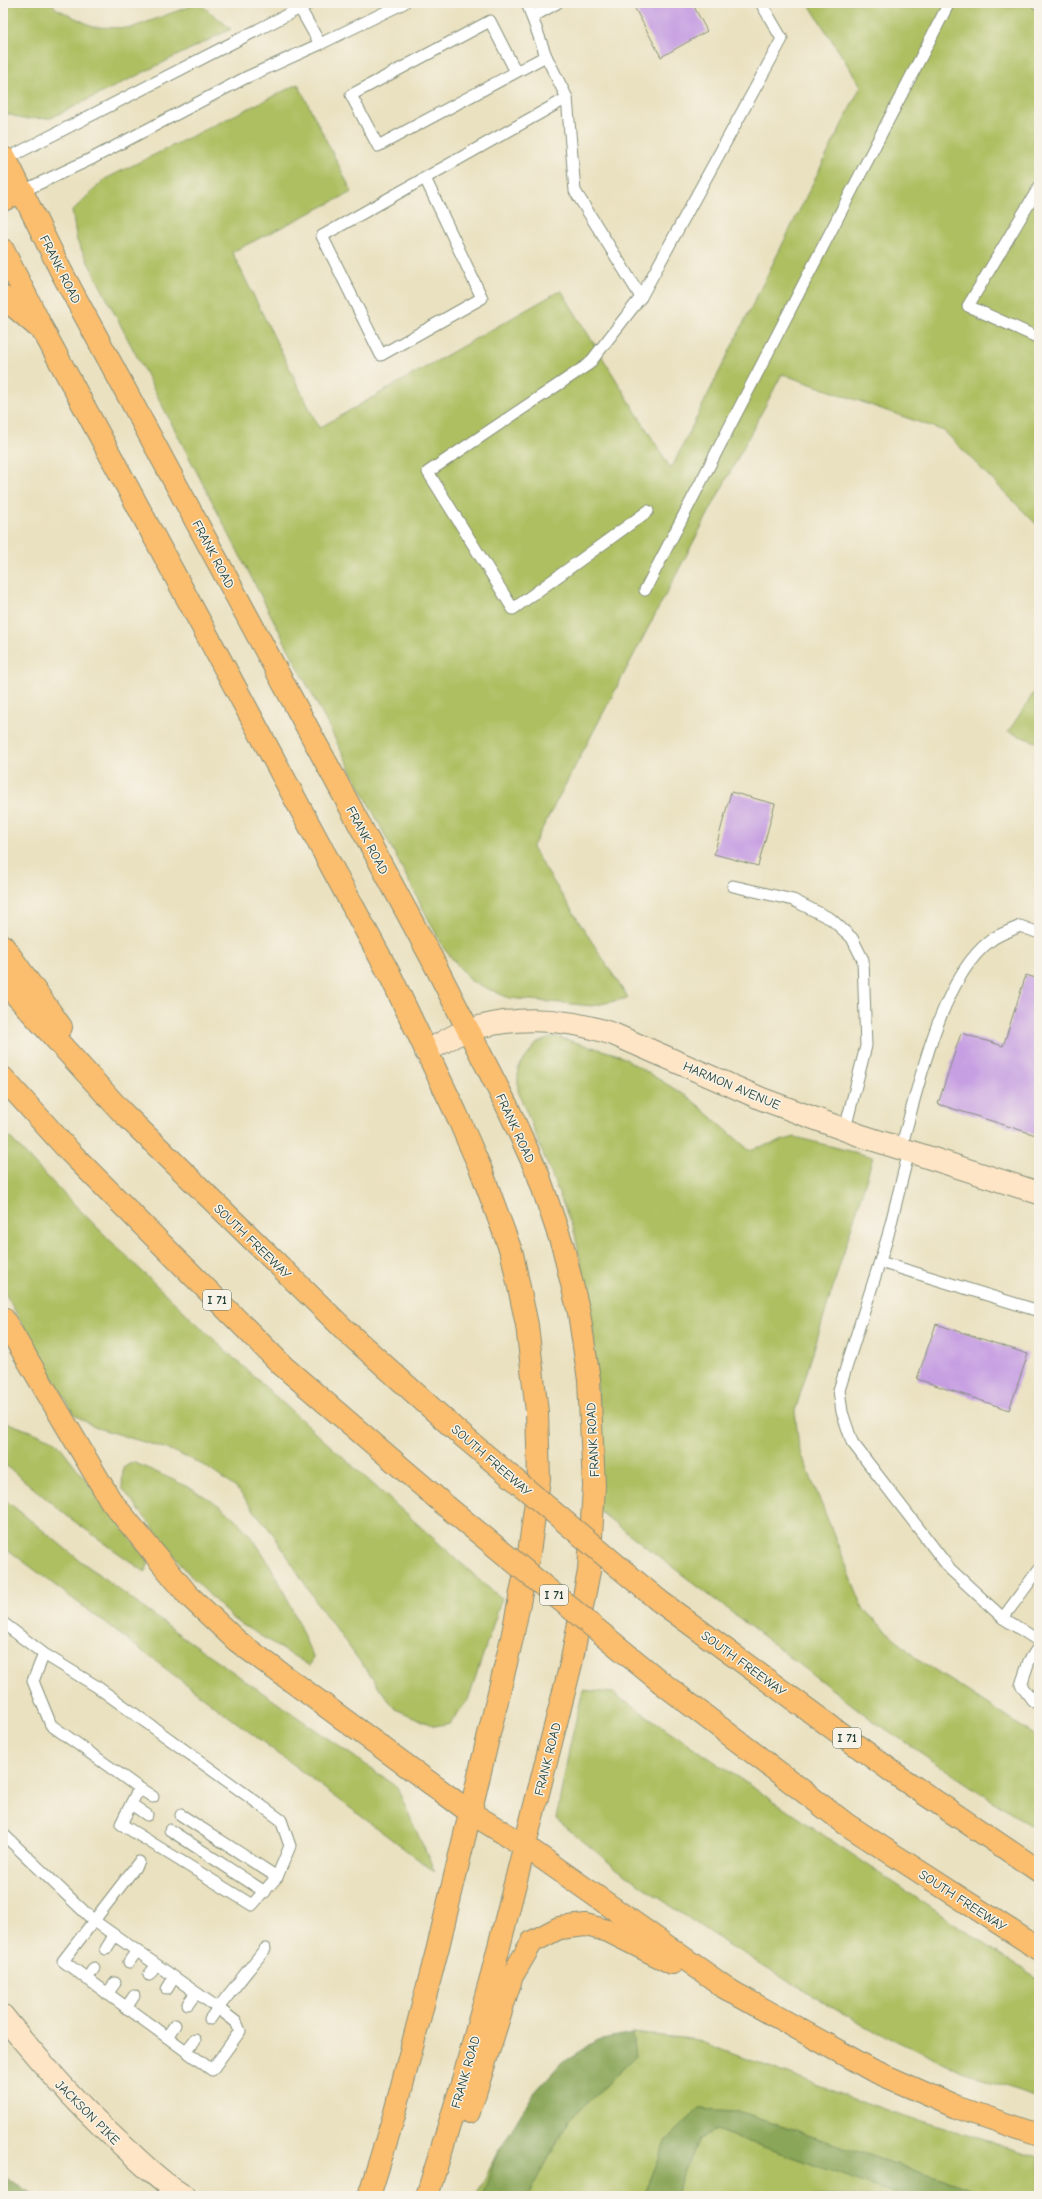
<svg xmlns="http://www.w3.org/2000/svg" width="1042" height="2199" viewBox="0 0 1042 2199" font-family="'Comic Neue',sans-serif">
  <style>
    .green { fill: #aebf62; stroke: #667e4b }
    .forest { fill: #8aa658; stroke: #547246 }
    .building { fill: #c69fe2 }
    .lines { fill: none; stroke-linecap: round; stroke-linejoin: round }
    .lane-casing { stroke: #848f7a; stroke-width: 13 }
    .secondary-casing { stroke: #848f7a; stroke-width: 24 }
    .primary-casing { stroke: #848f7a; stroke-width: 24 }
    .highway-casing { stroke: #848f7a; stroke-width: 24 }
    .lane { stroke: #fff; stroke-width: 11 }
    .secondary { stroke: #fde5c5; stroke-width: 22 }
    .primary { stroke: #fbbd6e; stroke-width: 22 }
    .highway { stroke: #fbbd6e; stroke-width: 22 }
    .highway-bridge-casing { stroke: #848f7a; stroke-width: 24; stroke-linecap: butt }
    .highway-bridge { stroke: #fbbd6e; stroke-width: 22 }
    .labels { text-anchor: middle; stroke-width: 3; stroke-linejoin: round; paint-order: stroke }
    .shield { fill: #f7f3e8; stroke: #60746a; stroke-width: 1 }
    .shield-label { font-size: 12px; font-weight: bold; fill: #1f3d34 }
    .street-label { font-size: 13px; fill: #1f3d34; stroke: #f7f3e8 }
  </style>
  <rect width="100%" height="100%" fill="#f7f3e8"/>
  <filter id="ink" filterUnits="userSpaceOnUse"><feTurbulence type="fractalNoise" baseFrequency=".025" numOctaves="2"/><feDisplacementMap in="SourceGraphic" scale="8" xChannelSelector="R" yChannelSelector="G"/><feConvolveMatrix kernelMatrix="1 2 1 2 8 2 1 2 1" color-interpolation-filters="sRGB"/></filter>
  <filter id="wash" filterUnits="userSpaceOnUse"><feTurbulence type="fractalNoise" baseFrequency=".012" numOctaves="4" result="noise"/><feDisplacementMap in="SourceGraphic" scale="16" xChannelSelector="R" yChannelSelector="G"/><feGaussianBlur stdDeviation="0.9" result="paint"/><feColorMatrix in="noise" values="0 0 0 0 0 0 0 0 0 0 0 0 0 0 0 0 0 1.4 0 .05"/><feComposite in="paint" operator="in"/></filter>
  <g filter="url(#wash)">
    <rect width="100%" height="100%" fill="#eae1c0"/>
    <!-- green -->
    <g class="green">
      <polygon points="3,3 53,3 55,8 94,27 131,28 199,3 231,29 51,118 22,119 3,112"/>
      <polygon points="808,3 1039,3 1039,527 944,431 782,374 532,848 628,998 592,1006 509,998 471,981 444,949 77,241 72,211 105,179 298,84 352,192 232,252 319,428 561,290 671,469 861,86"/>
      <polygon points="1039,685 1039,743 1008,732"/>
      <polygon points="554,1036 619,1055 691,1099 749,1150 795,1137 873,1157 795,1411 799,1448 864,1610 915,1657 1039,1738 1039,1832 872,1720 598,1510 600,1423 592,1324 575,1234 518,1091 518,1068 537,1043"/>
      <path d="M 3,1130 C 155,1294 326,1441 492,1591 L 502,1598 L 468,1700 L 450,1723 L 435,1726 L 395,1709 L 319,1606 L 273,1534 L 236,1488 L 205,1466 L 170,1450 L 94,1427 L 74,1414 L 3,1290 Z"/>
      <polygon points="3,1347 8,1365 3,1374"/>
      <polygon points="3,1421 56,1441 149,1562 145,1572 71,1519 3,1463"/>
      <path d="M 133,1462 C 164,1476 198,1489 225,1510 C 268,1544 291,1608 313,1657 L 310,1666 L 233,1619 L 189,1574 L 122,1488 L 123,1468 Z"/>
      <polygon points="3,1498 78,1559 173,1630 396,1786 435,1872 3,1546"/>
      <polygon points="583,1690 613,1693 1007,1959 1039,1979 1039,2097 964,2073 865,2026 719,1939 617,1869 556,1819 570,1745"/>
      <polygon points="632,2033 693,2039 889,2111 1039,2157 1039,2196 992,2196 735,2111 699,2109 667,2140 644,2196 528,2196 570,2119 635,2057"/>
      <polygon points="716,2130 901,2196 675,2196 699,2138"/>
      <polygon points="499,2150 482,2196 476,2196"/>
    </g>
    <!-- forest -->
    <g class="forest">
      <polygon points="632,2033 635,2057 570,2119 528,2196 482,2196 499,2150 534,2093 562,2062 598,2040"/>
      <polygon points="699,2109 735,2111 992,2196 901,2196 716,2130 699,2138 675,2196 644,2196 667,2140"/>
      <polygon points="3,2177 36,2196 3,2196"/>
    </g>
    <g id="blocks">
      <!-- building -->
      <g class="building">
        <polygon points="632,3 692,3 707,31 661,57"/>
        <polygon points="731,792 775,804 758,866 714,854"/>
        <polygon points="1026,975 1039,979 1039,1136 938,1104 961,1033 1003,1046"/>
        <polygon points="936,1324 1028,1354 1009,1410 917,1379"/>
      </g>
    </g>
  </g>
  <g filter="url(#ink)">
    <use href="#blocks" fill-opacity="0" stroke="#848f7a" stroke-width="1"/>
    <g class="lines">
      <defs>
        <g id="lane">
          <polyline points="297,3 320,44"/>
          <polyline points="527,3 546,56 567,98 575,191 641,297"/>
          <polyline points="1037,3 1039,4"/>
          <polyline points="532,17 557,3"/>
          <polyline points="516,72 490,21 351,95 378,146 546,56"/>
          <polyline points="6,159 310,3"/>
          <polyline points="425,178 482,298 381,355 322,236 567,98"/>
          <polyline points="1039,187 968,306 1039,338"/>
          <polyline points="23,191 93,158 245,78 320,44 404,3"/>
          <polyline points="648,511 513,609 428,472 589,364 641,297 782,39 761,3"/>
          <polyline points="645,590 949,3"/>
          <polyline points="733,886 793,900 831,919 852,938 863,960 866,1046 845,1129"/>
          <path d="M 901,1148 C 918,1089 940,979 990,941 C 998,934 1011,931 1020,926 L 1039,933"/>
          <polyline points="909,1151 887,1239 839,1390 842,1412 852,1442 950,1569 1003,1618 1039,1569"/>
          <polyline points="880,1262 1039,1311"/>
          <polyline points="1003,1618 1039,1641"/>
          <polyline points="3,1623 44,1654 96,1686 281,1820 290,1846 277,1877 252,1905 121,1824 139,1788 51,1725 33,1681 44,1654"/>
          <polyline points="1039,1646 1029,1661 1021,1685 1032,1700 1039,1705"/>
          <polyline points="139,1788 153,1797"/>
          <polyline points="131,1804 147,1815"/>
          <polyline points="181,1815 277,1877"/>
          <polyline points="170,1830 265,1892"/>
          <polyline points="3,1834 93,1920 218,2008 265,1949"/>
          <polyline points="139,1862 63,1961 212,2070 240,2031 236,2022 218,2008 210,2019"/>
          <polyline points="106,1949 114,1936"/>
          <polyline points="129,1962 136,1952"/>
          <polyline points="149,1975 156,1966"/>
          <polyline points="87,1979 94,1968"/>
          <polyline points="167,1989 173,1979"/>
          <polyline points="107,1994 115,1983"/>
          <polyline points="188,2004 195,1994"/>
          <polyline points="126,2008 134,1996"/>
          <polyline points="167,2037 175,2025"/>
          <polyline points="186,2051 195,2040"/>
        </g>
        <g id="secondary">
          <path d="M 426,1052 C 439,1045 454,1034 469,1030 C 517,1015 566,1018 613,1034 L 762,1099 L 862,1136 L 1039,1193"/>
          <path d="M 3,2016 C 43,2066 84,2112 132,2154 C 148,2169 165,2185 184,2196"/>
        </g>
        <polyline id="primary" points="3,250 44,332"/>
        <g id="highway">
          <polyline points="3,160 6,159 61,271 431,957 508,1108 538,1174 563,1247 579,1313 589,1380 594,1486 589,1571 571,1664 492,1974 461,2087 427,2196"/>
          <polyline points="3,200 23,191"/>
          <polyline points="3,297 44,332 392,979 456,1113 481,1170 512,1254 527,1325 537,1412 539,1479 529,1553 512,1638 438,1947 394,2116 369,2196"/>
          <polyline points="3,946 61,1027"/>
          <polyline points="3,981 121,1111 346,1331 458,1432"/>
          <polyline points="3,1078 70,1152 283,1366 446,1506"/>
          <polyline points="3,1318 111,1501 188,1595 237,1641 471,1813 525,1846 732,1992"/>
          <polyline points="658,1600 901,1778 1039,1871"/>
          <polyline points="662,1683 846,1824 1039,1949"/>
          <polyline points="720,1985 872,2070 956,2107 1039,2135"/>
          <polyline points="469,2112 512,1976 532,1942 559,1928 586,1925 608,1931 672,1963"/>
        </g>
      </defs>
      <!-- lane casing -->
      <use href="#lane" class="lane-casing"/>
      <!-- secondary casing -->
      <use href="#secondary" class="secondary-casing"/>
      <!-- primary casing -->
      <use href="#primary" class="primary-casing"/>
      <!-- highway casing -->
      <use href="#highway" class="highway-casing"/>
      <!-- lane -->
      <use href="#lane" class="lane"/>
      <!-- secondary -->
      <use href="#secondary" class="secondary"/>
      <!-- primary -->
      <use href="#primary" class="primary"/>
      <!-- highway -->
      <use href="#highway" class="highway"/>
      <defs>
        <g id="highway-bridge">
          <polyline points="458,1432 658,1600"/>
          <polyline points="446,1506 662,1683"/>
        </g>
      </defs>
      <!-- highway-bridge casing -->
      <use href="#highway-bridge" class="highway-bridge-casing"/>
      <!-- highway-bridge -->
      <use href="#highway-bridge" class="highway-bridge"/>
    </g>
  </g>
  <g class="labels">
    <!-- shield labels -->
    <g class="shield">
      <rect x="203" y="1290" width="28" height="20" rx="3"/>
      <rect x="540" y="1585" width="28" height="20" rx="3"/>
      <rect x="833" y="1728" width="28" height="20" rx="3"/>
    </g>
    <g class="shield-label">
      <text x="217" y="1304">I 71</text>
      <text x="554" y="1599">I 71</text>
      <text x="847" y="1742">I 71</text>
    </g>
    <!-- street labels -->
    <g class="street-label">
      <text transform="translate(61 269) rotate(63)" y="5">FRANK ROAD</text>
      <text transform="translate(214 554) rotate(62)" y="5">FRANK ROAD</text>
      <text transform="translate(368 840) rotate(62)" y="5">FRANK ROAD</text>
      <text transform="translate(732 1085) rotate(23)" y="5">HARMON AVENUE</text>
      <text transform="translate(516 1128) rotate(65)" y="5">FRANK ROAD</text>
      <text transform="translate(253 1241) rotate(44)" y="5">SOUTH FREEWAY</text>
      <text transform="translate(592 1440) rotate(-93)" y="5">FRANK ROAD</text>
      <text transform="translate(492 1460) rotate(41)" y="5">SOUTH FREEWAY</text>
      <text transform="translate(744 1663) rotate(36)" y="5">SOUTH FREEWAY</text>
      <text transform="translate(547 1759) rotate(-76)" y="5">FRANK ROAD</text>
      <text transform="translate(963 1900) rotate(33)" y="5">SOUTH FREEWAY</text>
      <text transform="translate(465 2072) rotate(-74)" y="5">FRANK ROAD</text>
      <text transform="translate(88 2112) rotate(45)" y="5">JACKSON PIKE</text>
    </g>
  </g>
  <!-- margin -->
  <rect width="1042" height="2199" fill="none" stroke="#f7f3e8" stroke-width="16"/>
</svg>
